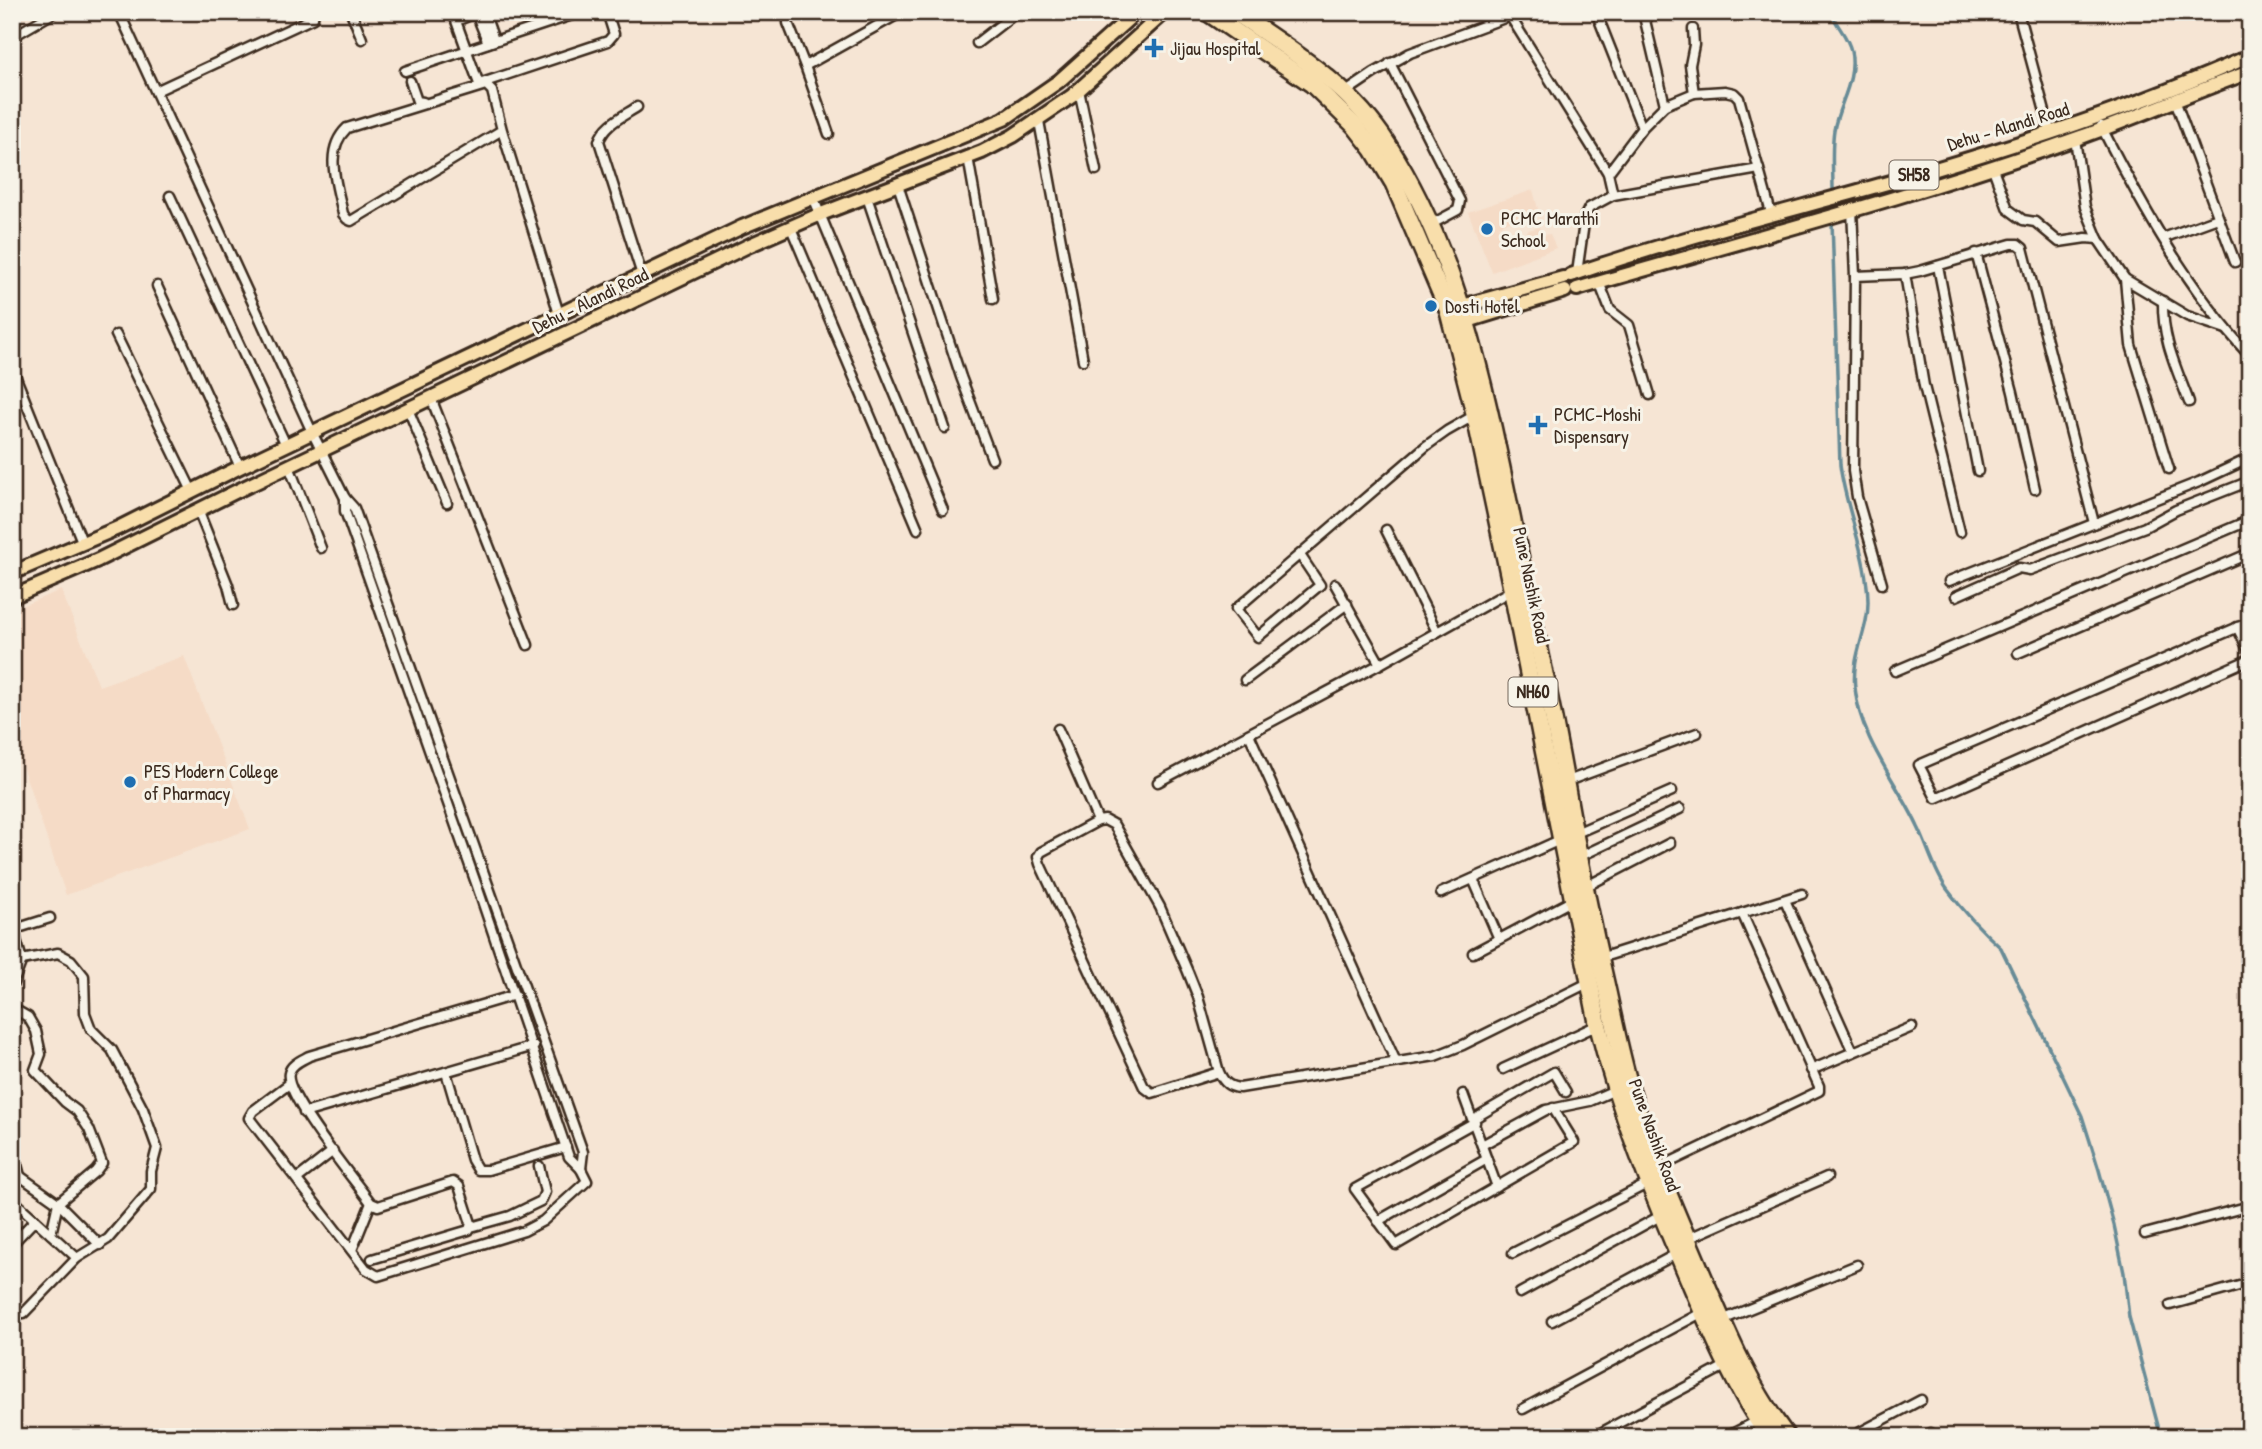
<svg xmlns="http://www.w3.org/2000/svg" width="2262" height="1449" viewBox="0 0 2262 1449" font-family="'Patrick Hand',sans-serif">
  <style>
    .built { fill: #f5dbc6 }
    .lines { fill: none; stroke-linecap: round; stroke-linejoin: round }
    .stream { stroke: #678b96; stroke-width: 3.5 }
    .street-casing { stroke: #3b2a1e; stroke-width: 13 }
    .primary-casing { stroke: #3b2a1e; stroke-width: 18 }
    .highway-casing { stroke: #3b2a1e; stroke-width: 21 }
    .street { stroke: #f7f3e8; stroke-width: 8 }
    .primary { stroke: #f8deab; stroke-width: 12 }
    .highway { stroke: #f8deab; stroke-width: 16 }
    .poi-dot { fill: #1f6fb2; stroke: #f7f3e8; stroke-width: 2.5 }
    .labels { text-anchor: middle; stroke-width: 6; stroke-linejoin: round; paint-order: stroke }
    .shield { fill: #f7f3e8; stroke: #73665b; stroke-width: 2 }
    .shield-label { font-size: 18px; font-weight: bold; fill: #3b2a1e }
    .poi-label { font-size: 19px; fill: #3b2a1e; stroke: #f7f3e8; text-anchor: start }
    .street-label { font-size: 19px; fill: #3b2a1e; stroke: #f7f3e8 }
  </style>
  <rect width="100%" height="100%" fill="#f6e5d4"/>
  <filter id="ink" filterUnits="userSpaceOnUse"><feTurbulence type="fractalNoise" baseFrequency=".0143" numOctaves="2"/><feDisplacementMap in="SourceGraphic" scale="14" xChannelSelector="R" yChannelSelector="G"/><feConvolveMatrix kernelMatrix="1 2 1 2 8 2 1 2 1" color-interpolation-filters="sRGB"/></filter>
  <g filter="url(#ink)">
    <!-- built -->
    <g class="built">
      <polygon points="1533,190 1538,209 1498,226 1502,242 1527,236 1526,231 1539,227 1542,235 1550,234 1556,248 1492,272 1468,212"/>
      <polygon points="61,590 99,686 184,656 250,829 66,895 12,736 12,610"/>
    </g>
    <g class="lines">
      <!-- stream -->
      <g class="stream">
        <path d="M 1831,12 C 1836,26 1848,36 1851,51 C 1857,79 1839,103 1834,130 C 1831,150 1833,170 1833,190"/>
        <path d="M 1832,221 L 1840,465 C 1845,504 1861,540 1866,579 C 1868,591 1869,608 1866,621 C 1861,644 1852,664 1855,688 C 1860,739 1897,782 1918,827 C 1928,847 1934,871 1947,889 C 1963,911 1981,930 2001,948 L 2082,1116 L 2099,1170 L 2114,1225 L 2124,1273 L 2129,1317 L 2161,1437"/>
      </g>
      <defs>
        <g id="street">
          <polyline points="119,12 312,432 345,498 354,508 583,1152 581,1169"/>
          <polyline points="351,12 362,39"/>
          <polyline points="484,12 494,40"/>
          <polyline points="788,12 788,23 805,66 902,12"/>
          <polyline points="1596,12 1642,128 1608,173"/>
          <polyline points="1643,12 1665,105"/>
          <polyline points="2018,12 2051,134"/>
          <polyline points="12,37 55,12"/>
          <polyline points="977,43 1017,12"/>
          <polyline points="1390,63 1460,201 1458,210 1430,225"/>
          <polyline points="805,66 829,134"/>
          <polyline points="405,71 581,12"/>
          <polyline points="410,81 417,101 423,102"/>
          <polyline points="479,84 608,41 614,34 607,12"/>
          <polyline points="479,84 456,21 476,13 488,43"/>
          <polyline points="1079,90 1096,170"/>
          <polyline points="156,91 313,18 314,12"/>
          <polyline points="1346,92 1374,73 1410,53 1510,16 1608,173 1613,195 1589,208 1585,216 1577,273"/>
          <polyline points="1694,93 1725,91 1734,93 1739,98 1771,213"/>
          <polyline points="2175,100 2235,262"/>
          <path d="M 637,107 C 622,117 605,124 599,141 L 642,275"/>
          <polyline points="1039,121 1083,360"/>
          <path d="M 2101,126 C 2142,207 2188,289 2250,356"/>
          <polyline points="1642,128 1665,105 1694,93 1690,65 1694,45 1693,29"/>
          <path d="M 502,130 L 492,91 L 486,85 L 347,128 C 323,151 337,184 343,214 L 347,219 L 351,221 L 502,130 L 559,314"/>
          <polyline points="2075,139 2085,207 2098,239 2125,279 2187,316 2226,329"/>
          <polyline points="968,157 993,299"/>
          <polyline points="1992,166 2008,209 2023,220 2035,222 2059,242 2086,238 2098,239"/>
          <polyline points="898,185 961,377 992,459"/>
          <polyline points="1613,195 1759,169"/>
          <polyline points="170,196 286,445"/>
          <polyline points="813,197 943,510"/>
          <polyline points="867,197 945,428"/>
          <polyline points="1852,209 1855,276"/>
          <polyline points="791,228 918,529"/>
          <polyline points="2163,238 2218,218"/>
          <polyline points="1976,253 2013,392 2035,489"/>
          <polyline points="1938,266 1978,471"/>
          <polyline points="1905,274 1924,386 1960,532"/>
          <polyline points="2125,279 2131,345 2169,469"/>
          <polyline points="1599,282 1610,310 1629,325 1650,395"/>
          <polyline points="157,286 240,467"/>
          <path d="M 2163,301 C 2162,339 2176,367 2189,402"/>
          <polyline points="116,335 192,491"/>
          <polyline points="12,368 83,544"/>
          <polyline points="431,398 528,645"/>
          <polyline points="408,409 447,503"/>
          <polyline points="289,466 321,548"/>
          <polyline points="198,510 228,585 233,605"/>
          <polyline points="1386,530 1437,632"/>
          <polyline points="1300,555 1320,585 1258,637 1236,609 1426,446 1447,431 1475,415"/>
          <polyline points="1949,581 2199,482 2250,458"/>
          <polyline points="1335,584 1380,664"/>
          <polyline points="1882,584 1857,497 1853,471 1855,276 1905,274 1920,271 2011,244 2018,244 2023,248 2094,523"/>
          <polyline points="1956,596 2019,568 2030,570 2145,527 2176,510 2250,481"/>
          <polyline points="2250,622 1919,765 1936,798 2250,659"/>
          <polyline points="2237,627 2250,653"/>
          <polyline points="2018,653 2250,553"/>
          <polyline points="1895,671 2250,520"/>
          <polyline points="1245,680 1347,604"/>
          <polyline points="1058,729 1098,821"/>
          <polyline points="1249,734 1396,1062"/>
          <polyline points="1158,782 1380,664 1512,590"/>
          <polyline points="1565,782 1697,733"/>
          <polyline points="1574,834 1672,791"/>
          <polyline points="1579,857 1680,809"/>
          <polyline points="1473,879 1499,939"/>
          <polyline points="1585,887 1670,843"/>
          <polyline points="1441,893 1562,839"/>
          <polyline points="1785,900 1853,1052"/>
          <polyline points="12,930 50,918"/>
          <polyline points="1473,953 1573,900"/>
          <polyline points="1600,958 1802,894"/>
          <polyline points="12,986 22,960 13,929"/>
          <polyline points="12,1008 28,1017 36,1031 41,1054 35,1070 65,1102 77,1111 89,1129 102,1163 96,1171 58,1203 51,1234"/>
          <polyline points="1503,1069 1598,1025"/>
          <polyline points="1811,1070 1912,1027"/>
          <polyline points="446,1072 472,1160 478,1170 488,1170 566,1147"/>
          <path d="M 1219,1072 L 1159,1091 L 1152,1093 L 1144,1087 L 1040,864 L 1038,857 L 1041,852 L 1098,821 L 1105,820 L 1114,825 L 1160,907 L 1188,972 L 1198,997 L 1219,1072 C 1224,1083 1229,1087 1240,1088 L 1435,1056 L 1463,1045 L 1590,982"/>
          <polyline points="289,1084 253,1111 249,1118 366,1269 378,1276 524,1231 543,1221 587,1181 581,1169 569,1157 477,886 345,511 345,498"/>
          <polyline points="1463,1094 1497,1187"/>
          <polyline points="304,1113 534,1046"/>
          <polyline points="1473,1119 1554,1072 1566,1092"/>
          <polyline points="1475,1122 1355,1189 1396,1245 1574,1142 1553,1108"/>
          <polyline points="12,1145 20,1176 12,1179"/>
          <polyline points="1482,1145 1546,1110 1590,1101 1615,1090"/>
          <polyline points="1658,1168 1819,1091 1819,1086 1742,913"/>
          <polyline points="20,1176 58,1203 100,1245"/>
          <polyline points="297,1179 333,1151"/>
          <polyline points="12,1199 77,1258"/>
          <polyline points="1378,1221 1487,1159"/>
          <polyline points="471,1227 510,1216 541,1201 545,1192 539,1166"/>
          <polyline points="2145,1234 2250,1206"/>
          <polyline points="1687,1239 1827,1177"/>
          <polyline points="12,1244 35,1220"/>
          <polyline points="352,1250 371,1203"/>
          <polyline points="1513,1253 1649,1183"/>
          <path d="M 372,1259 L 469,1230 L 471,1223 L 459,1186 L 453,1182 L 378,1206 L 371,1203 C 356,1182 283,1094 289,1073 C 291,1064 302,1060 309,1056 L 515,995"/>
          <polyline points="1520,1293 1662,1215"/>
          <polyline points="2170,1305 2250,1283"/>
          <polyline points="12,1314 24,1313 77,1258 108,1239 151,1189 151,1171 157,1148 143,1109 112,1050 91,1029 85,1013 84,976 71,960 58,953 22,960"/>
          <polyline points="1722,1320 1857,1265"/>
          <polyline points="1552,1321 1678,1253"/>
          <polyline points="1523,1409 1703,1312"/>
          <polyline points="1593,1437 1727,1365"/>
          <polyline points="1726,1437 1757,1421"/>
          <polyline points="1851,1437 1921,1400"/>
          <polyline points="1925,1437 1931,1433"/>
        </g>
        <g id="primary">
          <path d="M 1571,275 C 1678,238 1789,211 1898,180 C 2018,145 2136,107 2250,56"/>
          <path d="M 1577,289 C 1745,240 1916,196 2081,137 C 2138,117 2193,92 2250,72"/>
          <polyline points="1455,308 1563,278"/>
          <polyline points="1458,324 1565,291"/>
          <polyline points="12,573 118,528 240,467 742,227 1004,119 1059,81 1136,12"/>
          <polyline points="12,597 98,560 235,492 750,245 821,214 982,152 1013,136 1072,96 1165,12"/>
        </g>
        <g id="highway">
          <path d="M 1207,12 L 1312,84 L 1355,126 L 1373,149 L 1394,184 L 1448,310 L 1475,415 L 1512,590 L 1598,1025 C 1619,1111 1652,1193 1687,1275 C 1711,1331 1734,1387 1769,1437"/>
          <path d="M 1235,12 C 1292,51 1350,85 1388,145 C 1461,259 1486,393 1513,524 C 1531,611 1551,698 1566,786 C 1578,856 1592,925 1608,994 C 1615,1027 1622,1061 1632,1094 C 1650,1154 1676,1212 1700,1269 C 1725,1328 1748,1385 1787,1437"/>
        </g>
      </defs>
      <!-- street casing -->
      <use href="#street" class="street-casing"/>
      <!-- primary casing -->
      <use href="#primary" class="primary-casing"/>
      <!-- highway casing -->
      <use href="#highway" class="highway-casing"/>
      <!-- street -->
      <use href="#street" class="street"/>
      <!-- primary -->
      <use href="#primary" class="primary"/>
      <!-- highway -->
      <use href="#highway" class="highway"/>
    </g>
  </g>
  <!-- markers -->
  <g class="poi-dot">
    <path d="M1150.5 37.5h7v7h7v7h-7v7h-7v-7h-7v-7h7z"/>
    <circle cx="1487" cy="229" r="7"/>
    <circle cx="1431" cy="306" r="7"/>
    <path d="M1534.5 414.5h7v7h7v7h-7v7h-7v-7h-7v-7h7z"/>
    <circle cx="130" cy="782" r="7"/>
  </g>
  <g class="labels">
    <!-- shield labels -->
    <g class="shield">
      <rect x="1889.5" y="160.5" width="49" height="29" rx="5"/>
      <rect x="1508.5" y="677.5" width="49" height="29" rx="5"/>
    </g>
    <g class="shield-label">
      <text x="1914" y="181">SH58</text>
      <text x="1533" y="698">NH60</text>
    </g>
    <!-- poi labels -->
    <g class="poi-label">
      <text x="1170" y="55">Jijau Hospital</text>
      <text x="1501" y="225">PCMC Marathi<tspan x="1501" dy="22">School</tspan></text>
      <text x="1445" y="313">Dosti Hotel</text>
      <text x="1554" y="421">PCMC-Moshi<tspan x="1554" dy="22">Dispensary</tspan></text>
      <text x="144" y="778">PES Modern College<tspan x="144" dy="22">of Pharmacy</tspan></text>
    </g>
    <!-- street labels -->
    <g class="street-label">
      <text transform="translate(2008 126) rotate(-17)" y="7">Dehu - Alandi Road</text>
      <text transform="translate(590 300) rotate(-26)" y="7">Dehu - Alandi Road</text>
      <text transform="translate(1532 585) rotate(78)" y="7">Pune Nashik Road</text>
      <text transform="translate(1655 1135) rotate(70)" y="7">Pune Nashik Road</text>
    </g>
  </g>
  <!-- margin -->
  <rect width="2262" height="1449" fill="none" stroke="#f7f3e8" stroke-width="42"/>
  <rect x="21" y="21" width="2220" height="1407" fill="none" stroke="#3b2a1e" stroke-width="2.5" filter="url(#ink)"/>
</svg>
